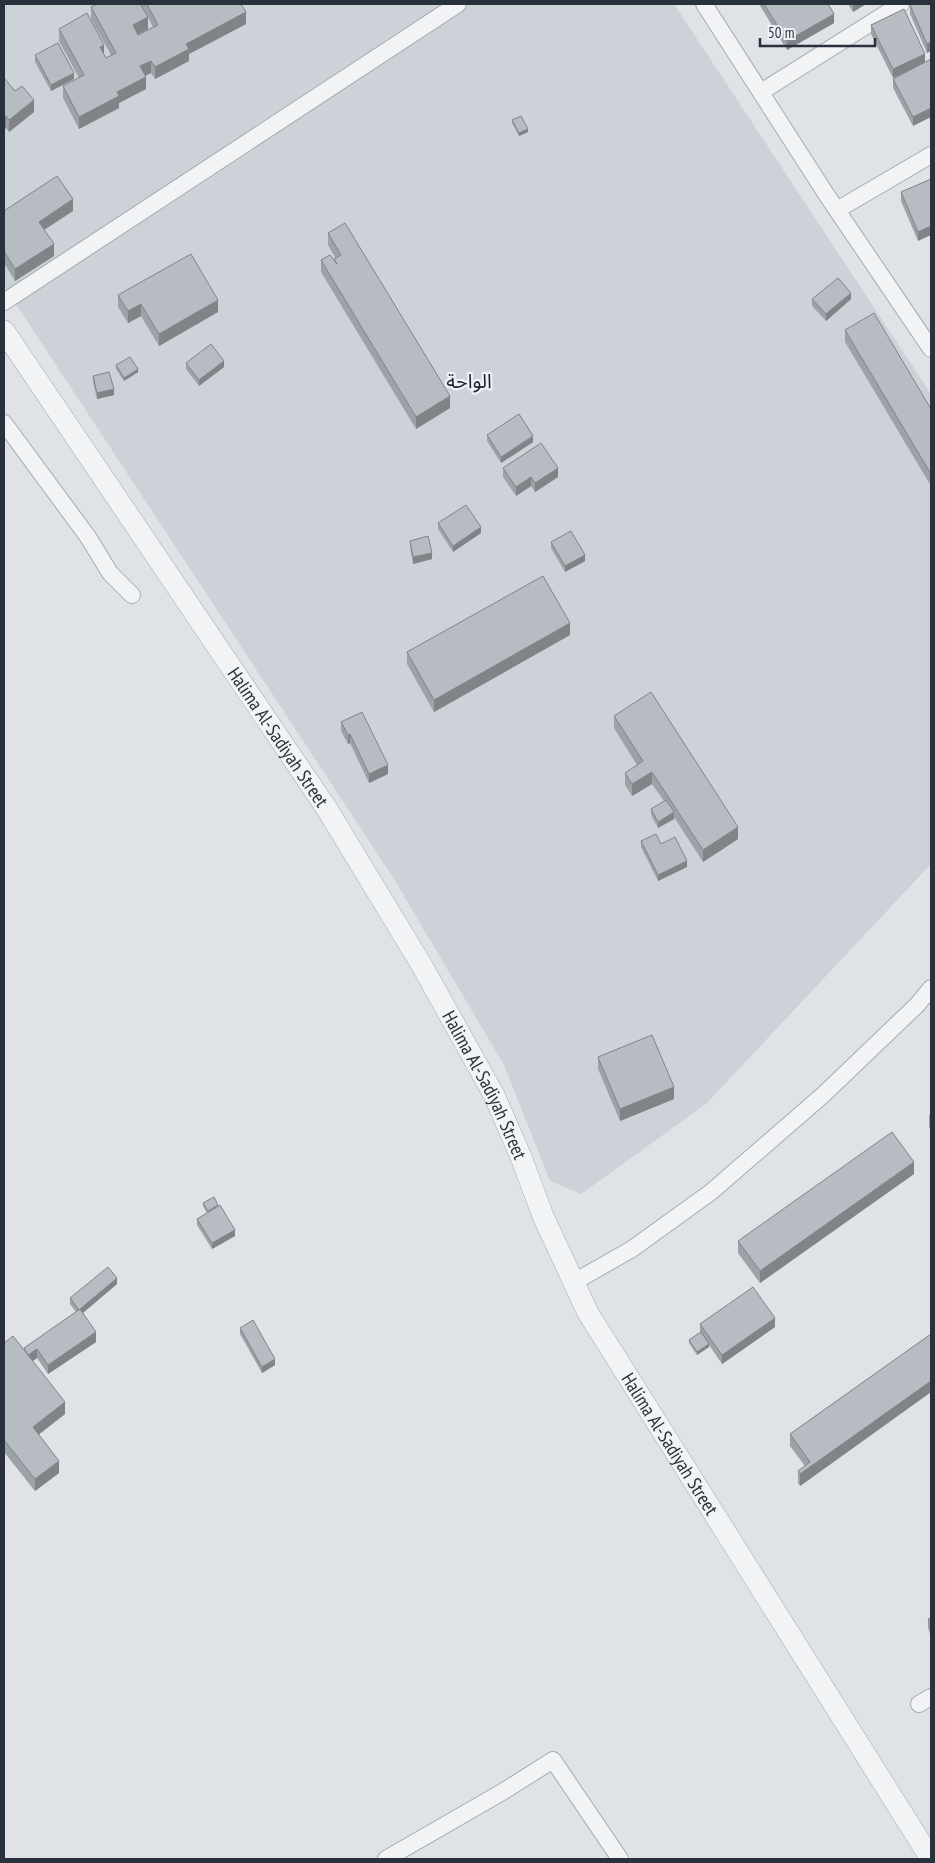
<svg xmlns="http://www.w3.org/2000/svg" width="935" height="1863" viewBox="0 0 935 1863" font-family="'PT Sans Narrow','Noto Sans Arabic',sans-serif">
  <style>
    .built { fill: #cdd2d8 }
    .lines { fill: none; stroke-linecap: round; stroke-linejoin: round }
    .minor-casing { stroke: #a5aab0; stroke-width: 18 }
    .tertiary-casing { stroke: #a5aab0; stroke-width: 22 }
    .minor { stroke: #f1f3f5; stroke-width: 16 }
    .tertiary { stroke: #f1f3f5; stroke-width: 21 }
    .wall { fill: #9da2a8; fill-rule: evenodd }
    .shaded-wall { fill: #808488 }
    .building { fill: #b7bcc3; stroke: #808488 }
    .labels { text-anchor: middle; stroke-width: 4.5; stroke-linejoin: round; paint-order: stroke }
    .street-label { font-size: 19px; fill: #29323c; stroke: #eef1f5 }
    .neighbourhood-label { font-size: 20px; fill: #1c232d; stroke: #eef1f5 }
  </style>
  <rect width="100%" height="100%" fill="#dfe3e7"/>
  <!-- built -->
  <polygon class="built" points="4,4 674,4 931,394 931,864 706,1104 581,1194 550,1181 504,1065 394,879 4,286"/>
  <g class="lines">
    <defs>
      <g id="minor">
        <polyline points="704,4 826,194 931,349"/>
        <polyline points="761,92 901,4"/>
        <polyline points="837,210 931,155"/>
        <polyline points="4,302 458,4"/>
        <polyline points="4,423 88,537 110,573 132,595"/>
        <polyline points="574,1282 632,1249 711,1192 823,1095 917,1005 931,988"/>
        <polyline points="919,1704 931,1697"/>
        <polyline points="386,1859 504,1791 553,1760 620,1859"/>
      </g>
      <g id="tertiary">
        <path id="s1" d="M 4,331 L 327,809 L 421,964 L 494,1095 L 521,1157 L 543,1216 L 588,1313 L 931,1859"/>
      </g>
    </defs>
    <!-- minor casing -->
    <use href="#minor" class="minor-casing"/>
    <!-- tertiary casing -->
    <use href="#tertiary" class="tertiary-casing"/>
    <!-- minor -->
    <use href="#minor" class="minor"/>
    <!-- tertiary -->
    <use href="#tertiary" class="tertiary"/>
  </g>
  <!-- wall -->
  <g class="wall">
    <path d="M 97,4 L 241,4 L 246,24 L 189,54 L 189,61 L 155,79 L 151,73 L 145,76 L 146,89 L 119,103 L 119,108 L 79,129 L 63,98 L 63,86 L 79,78 L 59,41 L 59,29 L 104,54 L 106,58 L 111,55 L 91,19 L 91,7 ZM 148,17 L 153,27 L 138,35 L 138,34 L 148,29 Z"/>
    <polygon points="759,4 828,4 834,23 787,50"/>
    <polygon points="848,4 866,4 853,12"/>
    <polygon points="931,4 931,51 927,53 910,14 910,5"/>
    <polygon points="871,25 925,54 913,126 893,88 893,79 917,66 893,78 871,34"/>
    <polygon points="35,55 74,79 51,91 35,62"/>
    <polygon points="4,78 34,112 9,132 6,128 4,129"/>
    <polygon points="512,120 528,132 519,136 512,123"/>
    <polygon points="931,179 918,241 901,201 901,192"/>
    <polygon points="4,211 73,211 44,230 54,256 15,281 4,263"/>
    <polygon points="328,233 450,408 416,429 321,272 321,260 334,261 336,259 328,245"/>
    <polygon points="118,295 218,312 159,346 141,316 128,323 118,307"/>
    <polygon points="812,299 851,299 826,321 812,306"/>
    <polygon points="845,330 931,409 931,486 845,342"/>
    <polygon points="186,363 224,367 199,386 186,369"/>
    <polygon points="116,365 138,372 124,381 116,369"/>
    <polygon points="93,376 114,395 97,399 93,382"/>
    <polygon points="487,435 533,442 501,463 487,441"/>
    <polygon points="503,468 558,477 535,492 531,486 516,496 503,477"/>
    <polygon points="438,523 481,533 453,552 438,529"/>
    <polygon points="410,541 432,559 413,564 410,547"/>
    <polygon points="551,542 585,561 565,572 551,548"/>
    <polygon points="570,635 434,712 407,664 407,652"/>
    <polygon points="614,716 738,839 703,862 674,817 674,819 658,828 651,815 651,809 664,801 652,784 632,796 625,785 625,773 637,765 614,728"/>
    <polygon points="341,722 388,774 369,783 350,743 348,744 341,731"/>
    <polygon points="641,841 661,844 687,867 658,881 641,847"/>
    <polygon points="598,1057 674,1099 620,1121 598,1069"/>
    <polygon points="931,1114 931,1131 929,1127 929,1115"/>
    <polygon points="914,1174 760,1283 738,1253 738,1241"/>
    <polygon points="203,1203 218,1206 235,1236 212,1249 197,1225 197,1219 207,1213 203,1206"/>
    <polygon points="117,1284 83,1313 96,1342 48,1374 37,1358 33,1361 65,1414 39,1434 59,1473 35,1491 4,1452 4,1343 24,1350 76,1312 70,1304 70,1298"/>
    <polygon points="700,1324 775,1327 722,1364 709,1345 709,1347 697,1355 689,1343 689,1340 700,1332"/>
    <polygon points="240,1328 275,1365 262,1373 240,1334"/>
    <polygon points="931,1334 931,1392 800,1486 798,1483 798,1471 805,1466 790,1446 790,1434"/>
    <polygon points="931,1618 931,1637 928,1628 928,1619"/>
  </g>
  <!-- shaded-wall -->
  <g class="shaded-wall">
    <polygon points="856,4 866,4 853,12 853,6"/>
    <polygon points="246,12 246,24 189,54 189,61 155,79 155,67 186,44"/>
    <polygon points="834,14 834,23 787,50 787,41"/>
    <polygon points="148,17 148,29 133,37 133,25"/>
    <polygon points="931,42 931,51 927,53 927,44"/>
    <polygon points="104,45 104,57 100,47"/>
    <polygon points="925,54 925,63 893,78 893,69"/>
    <polygon points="151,61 151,73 140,78 140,66"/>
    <polygon points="74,73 74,79 51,91 51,85"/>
    <polygon points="146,77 146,89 119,103 119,108 79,129 79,117 117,92"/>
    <polygon points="34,100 34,112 9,132 9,120"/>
    <polygon points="931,108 931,117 913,126 913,117"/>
    <polygon points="6,116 6,128 4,129 4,117"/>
    <polygon points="528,129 528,132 519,136 519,133"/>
    <polygon points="73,199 73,211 39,233 39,222"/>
    <polygon points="931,226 931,235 918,241 918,232"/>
    <polygon points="54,244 54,256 15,281 15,269"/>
    <polygon points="851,293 851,299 826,321 826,314"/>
    <polygon points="218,300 218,312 159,346 159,334"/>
    <polygon points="141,304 141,316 128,323 128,311"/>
    <polygon points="224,361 224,367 199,386 199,380"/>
    <polygon points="138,369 138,372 124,381 124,378"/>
    <polygon points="114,389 114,395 97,399 97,393"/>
    <polygon points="450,396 450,408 416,429 416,417"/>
    <polygon points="533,436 533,442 501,463 501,457"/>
    <polygon points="558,468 558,477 535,492 535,483"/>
    <polygon points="531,477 531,486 516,496 516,487"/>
    <polygon points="481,527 481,533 453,552 453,546"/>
    <polygon points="432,553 432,559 413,564 413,557"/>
    <polygon points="585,555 585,561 565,572 565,566"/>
    <polygon points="570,623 570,635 434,712 434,700"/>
    <polygon points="350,734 350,743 348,744 348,735"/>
    <polygon points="388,765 388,774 369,783 369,774"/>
    <polygon points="652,772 652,784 632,796 632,784"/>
    <polygon points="674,812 674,819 658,828 658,822"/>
    <polygon points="738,827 738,839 703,862 703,850"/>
    <polygon points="687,861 687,867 658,881 658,875"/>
    <polygon points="674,1087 674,1099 620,1121 620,1109"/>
    <polygon points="914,1162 914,1174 760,1283 760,1271"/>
    <polygon points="235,1230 235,1236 212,1249 212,1243"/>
    <polygon points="117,1278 117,1284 79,1316 79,1310"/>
    <polygon points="775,1318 775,1327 722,1364 722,1355"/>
    <polygon points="96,1332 96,1342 48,1374 48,1365"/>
    <polygon points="709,1344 709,1347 697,1355 697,1352"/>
    <polygon points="37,1349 37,1358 28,1364 28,1355"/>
    <polygon points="275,1359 275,1365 262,1373 262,1367"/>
    <polygon points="931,1381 931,1392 800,1486 800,1474"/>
    <polygon points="65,1402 65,1414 33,1439 33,1427"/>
    <polygon points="59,1461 59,1473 35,1491 35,1479"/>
  </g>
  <!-- building -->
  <g class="building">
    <polygon points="97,4 140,4 148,17 133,25 138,35 158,25 147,4 241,4 246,12 186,44 189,49 155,67 151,61 140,66 146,77 117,92 119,96 79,117 63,86 84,75 59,29 87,13 104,45 100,47 106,58 116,53 91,7"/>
    <polygon points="764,4 828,4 834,14 787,41"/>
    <polygon points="912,4 931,4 931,42 927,44 910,5"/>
    <polygon points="904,9 925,54 893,69 871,25"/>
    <polygon points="58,43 74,73 51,85 35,55"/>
    <polygon points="931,59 931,108 913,117 893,79"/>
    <polygon points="4,78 15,91 22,86 34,100 9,120 6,116 4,117"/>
    <polygon points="521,116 528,129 519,133 512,120"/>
    <polygon points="57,176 73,199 39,222 54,244 15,269 4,251 4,211"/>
    <polygon points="931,179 931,226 918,232 901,192"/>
    <polygon points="345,223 450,396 416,417 321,260 330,255 337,264 334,259 341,255 328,233"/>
    <polygon points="191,254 218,300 159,334 141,304 128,311 118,295"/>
    <polygon points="838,278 851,293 826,314 812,299"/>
    <polygon points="874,313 931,409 931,474 845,330"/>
    <polygon points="211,344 224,361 199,380 186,363"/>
    <polygon points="130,357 138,369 124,378 116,365"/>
    <polygon points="109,372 114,389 97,393 93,376"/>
    <polygon points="519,414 533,436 501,457 487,435"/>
    <polygon points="541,443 558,468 535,483 531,477 516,487 503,468"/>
    <polygon points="466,505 481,527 453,546 438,523"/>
    <polygon points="571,531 585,555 565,566 551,542"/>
    <polygon points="428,536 432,553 413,557 410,541"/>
    <polygon points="543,576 570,623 434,700 407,652"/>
    <polygon points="651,692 738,827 703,850 652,772 632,784 625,773 643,761 614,716"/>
    <polygon points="362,712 388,765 369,774 350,734 348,735 341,722"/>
    <polygon points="666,800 674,812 658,822 651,809"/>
    <polygon points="656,834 661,844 675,837 687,861 658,875 641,841"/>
    <polygon points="652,1035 674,1087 620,1109 598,1057"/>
    <polygon points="892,1132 914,1162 760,1271 738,1241"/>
    <polygon points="214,1197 218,1205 208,1211 203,1203"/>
    <polygon points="220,1205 235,1230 212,1243 197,1219"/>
    <polygon points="108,1267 117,1278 79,1310 70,1298"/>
    <polygon points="753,1287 775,1318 722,1355 700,1324"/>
    <polygon points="80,1309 96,1332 48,1365 37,1349 28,1355 24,1348"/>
    <polygon points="253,1320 275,1359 262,1367 240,1328"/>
    <polygon points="701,1332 709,1344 697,1352 689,1340"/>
    <polygon points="931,1334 931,1381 800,1474 798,1471 810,1462 790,1434"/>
    <polygon points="13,1336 65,1402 33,1427 59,1461 35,1479 4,1440 4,1343"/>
    <polygon points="931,1618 931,1627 928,1619"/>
  </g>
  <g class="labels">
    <!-- street labels -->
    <g class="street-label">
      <text dy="7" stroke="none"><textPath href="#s1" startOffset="490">Halima Al-Sadiyah Street</textPath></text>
      <text dy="7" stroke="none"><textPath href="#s1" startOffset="895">Halima Al-Sadiyah Street</textPath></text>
      <text dy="7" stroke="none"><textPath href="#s1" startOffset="1300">Halima Al-Sadiyah Street</textPath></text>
    </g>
    <!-- neighbourhood labels -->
    <g class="neighbourhood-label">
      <text x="469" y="388">الواحة</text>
    </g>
  </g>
  <!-- border -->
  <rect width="935" height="1863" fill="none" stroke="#29323c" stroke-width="10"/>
  <!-- scale -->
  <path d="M760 38v8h115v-8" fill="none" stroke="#29323c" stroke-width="2.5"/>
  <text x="768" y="38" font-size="15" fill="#29323c" stroke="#eef1f5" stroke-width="4" paint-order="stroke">50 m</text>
</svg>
